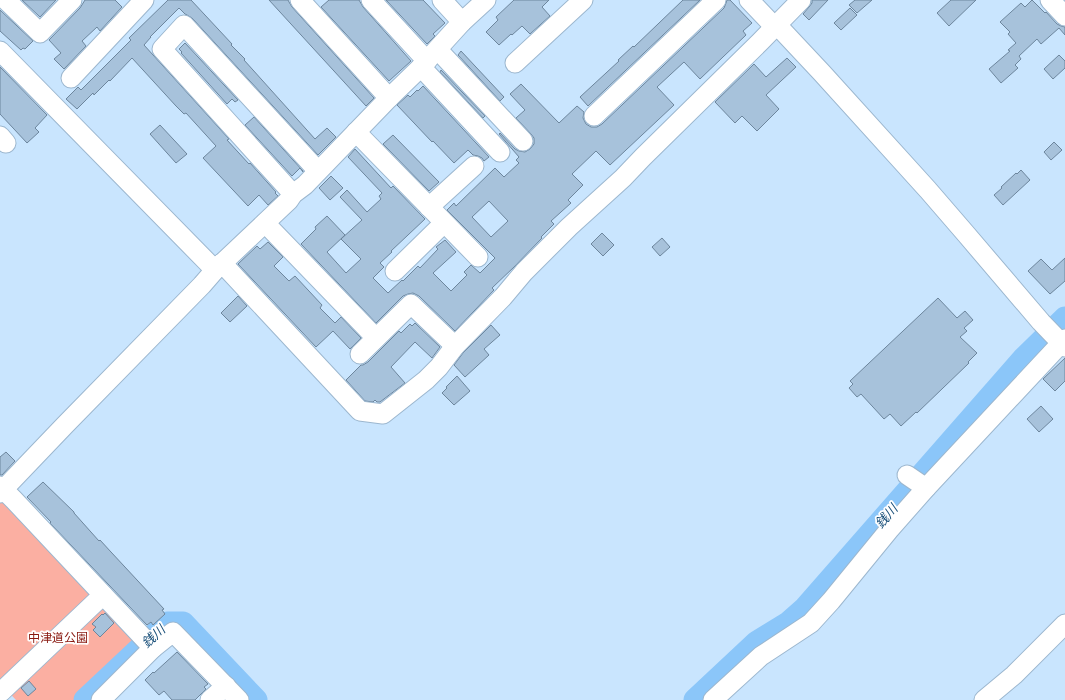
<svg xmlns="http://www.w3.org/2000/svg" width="1065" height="700" viewBox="0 0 1065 700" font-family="Raleway,'Noto Sans JP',sans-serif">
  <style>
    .green { fill: #fbafa2 }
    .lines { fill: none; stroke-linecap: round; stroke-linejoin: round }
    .river { stroke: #8bc6f9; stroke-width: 23 }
    .building { fill: #a7c2db; stroke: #6d869d; fill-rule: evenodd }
    .minor-casing { stroke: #9cb7cf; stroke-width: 21 }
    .minor { stroke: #fff; stroke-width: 19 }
    .labels { text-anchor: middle; stroke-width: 3.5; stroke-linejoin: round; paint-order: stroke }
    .park-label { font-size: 12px; fill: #88170e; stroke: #fff }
    .water-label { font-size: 13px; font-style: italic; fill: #1a507a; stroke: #fff }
  </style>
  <rect width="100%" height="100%" fill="#c9e5fe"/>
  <!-- green -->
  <polygon class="green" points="6,497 141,639 78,700 16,700 0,683 0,503"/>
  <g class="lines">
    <!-- river -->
    <g class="river">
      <polyline points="85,700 167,623 183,623 256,700"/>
      <polyline points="695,700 757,642 788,623 805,608 1023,359 1065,318"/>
    </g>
  </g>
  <!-- building -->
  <g class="building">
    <polygon points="22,0 56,0 40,17"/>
    <polygon points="85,0 115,0 122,7 100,31 97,27 82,41 86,46 64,69 54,59 61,53 49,40 80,8"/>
    <polygon points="168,0 191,0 232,44 231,45 245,59 244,60 315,139 327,128 336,137 318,155 192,18 187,15 185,14 179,8 150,37 151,37 144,45 229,139 227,140 249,164 250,163 276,192 275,193 278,196 268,205 259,195 248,206 203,158 216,146 186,113 184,114 176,106 132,58 110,81 109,80 94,95 93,93 77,109 66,99 78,87 81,90 131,40 129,38"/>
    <polygon points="269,0 288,0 289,2 292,7 374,98 366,106"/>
    <polygon points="329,0 359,0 363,7 411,61 389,81 321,7"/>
    <polygon points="386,0 423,0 445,23 433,34 435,36 427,44"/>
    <polygon points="514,0 549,0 542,7 550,16 530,34 522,26 512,35 511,34 499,45 486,32 498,20 496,17"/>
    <polygon points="683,0 700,0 588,106 580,97 619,61 618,60 633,46 634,47"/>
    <path d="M 727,0 L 730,0 L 752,23 L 743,31 L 746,35 L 700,79 L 684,62 L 657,87 L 674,105 L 610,165 L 596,151 L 572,174 L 583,185 L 568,200 L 571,203 L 551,221 L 554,224 L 541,237 L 542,238 L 514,267 L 492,288 L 494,290 L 455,331 L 419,296 L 413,293 L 408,294 L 403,296 L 376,323 L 301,244 L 316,229 L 315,227 L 327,216 L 345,235 L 327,252 L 346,273 L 361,259 L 341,239 L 362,220 L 340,197 L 347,190 L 367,212 L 381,199 L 379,196 L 382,193 L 348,157 L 355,149 L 391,188 L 393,186 L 425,219 L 391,251 L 392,252 L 380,263 L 384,267 L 373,278 L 388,293 L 402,280 L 403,281 L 418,266 L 420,268 L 438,249 L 436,247 L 445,240 L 456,252 L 433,273 L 451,291 L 467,275 L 464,272 L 471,265 L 480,273 L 495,258 L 447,210 L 454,203 L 456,206 L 495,168 L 504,177 L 519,163 L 516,160 L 519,157 L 499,134 L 500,133 L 515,149 L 519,151 L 525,152 L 530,149 L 534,144 L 534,138 L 531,134 L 516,118 L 525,110 L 510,94 L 521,84 L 559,123 L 577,106 L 584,112 L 583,118 L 586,124 L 591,127 L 597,127 L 602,124 L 724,8 L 726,3 ZM 489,201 L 508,221 L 491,237 L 472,217 Z"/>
    <polygon points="812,0 828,0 809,20 803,14 809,7 812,3"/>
    <polygon points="855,0 872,0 857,13 849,5"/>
    <polygon points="951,0 976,0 949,26 937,13"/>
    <polygon points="1032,0 1045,13 1046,12 1057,24 1061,26 1065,27 1065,35 1059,28 1041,44 1037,39 1019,56 1021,59 1015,65 1018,68 1001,83 989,69 1010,51 1008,50 1016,43 1008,34 1010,32 1000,22 1021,3 1025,7"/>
    <polygon points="850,8 857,15 841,30 834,23"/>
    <polygon points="0,10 33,41 25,49 23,48 21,50 0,31"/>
    <polygon points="185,43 238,100 235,102 232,99 227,104 181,53 182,52 179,49"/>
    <polygon points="461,51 504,97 500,101 458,55"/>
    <polygon points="1059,55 1065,61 1065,68 1053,79 1044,69"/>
    <polygon points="787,58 796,67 766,95 779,109 757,131 742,116 735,123 715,102 754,64 766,77"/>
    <polygon points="0,67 47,115 35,128 39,132 27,143 0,114"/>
    <polygon points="441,70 485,116 483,118 440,72"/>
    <polygon points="423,86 489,157 484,161 482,158 478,156 473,155 468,150 454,163 433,141 432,142 397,105 408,95 410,97 417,90 418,91"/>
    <polygon points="254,117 303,171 303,172 300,168 292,176 245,125"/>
    <polygon points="160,125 187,154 176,163 150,134"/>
    <polygon points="393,135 439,182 429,191 383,144"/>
    <polygon points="1054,142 1062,150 1051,160 1044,152"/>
    <polygon points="1021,170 1030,180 1003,205 994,195 1002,188 1001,187 1016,173 1017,174"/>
    <polygon points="331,176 343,188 330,200 319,188"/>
    <polygon points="602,233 614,245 603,256 591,244"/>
    <polygon points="662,238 670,247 660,256 652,247"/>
    <polygon points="268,242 283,257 274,266 289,281 295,276 322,305 320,308 335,323 341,317 361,338 350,349 333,331 316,347 238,264 257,246 260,249"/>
    <polygon points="1065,258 1065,281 1050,294 1028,271 1041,259 1052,270"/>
    <polygon points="238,296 247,306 230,322 221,313"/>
    <polygon points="938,298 957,318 965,311 973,320 964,328 967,331 960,337 977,353 968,362 969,363 917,413 916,412 901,426 890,414 884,419 861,394 857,397 849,388 853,384 850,381"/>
    <polygon points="415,323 440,347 432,358 415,342 391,367 405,383 380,402 377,402 375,400 373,402 365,401 346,380 361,365 363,365 368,362 399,331 401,333 410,324 412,326"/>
    <polygon points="491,325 500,335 484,349 489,355 465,377 454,365 463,353"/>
    <polygon points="1065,358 1065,381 1055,391 1043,379"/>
    <polygon points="457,376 470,391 454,405 442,393 447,388 446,387"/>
    <polygon points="1041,406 1053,419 1039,432 1027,419"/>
    <polygon points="6,452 15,461 2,475 0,475 0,457"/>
    <polygon points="43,482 74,512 74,513 99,541 100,540 111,552 164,609 162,610 165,614 153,625 151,622 147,625 50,523 51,522 27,497"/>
    <polygon points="105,613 114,623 100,637 93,630 96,627 92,624 102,614 103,615"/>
    <polygon points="177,652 208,684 204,687 206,689 195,700 172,700 164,691 159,695 145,680 153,672 154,673"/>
    <polygon points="29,681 36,689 28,696 21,688"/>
  </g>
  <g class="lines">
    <defs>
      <g id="minor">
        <polyline points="6,0 40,33 72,0"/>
        <polyline points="300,0 389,98"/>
        <polyline points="371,0 427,61"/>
        <polyline points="442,0 462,22"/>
        <polyline points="749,0 771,23 777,25 822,73 928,190 966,234 1041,322 1065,347"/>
        <polyline points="1050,0 1065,16"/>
        <polyline points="438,50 523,141"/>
        <polyline points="0,51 215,270"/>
        <polyline points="515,63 583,0"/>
        <polyline points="421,67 500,152"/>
        <polyline points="71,78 144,0"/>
        <polyline points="594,116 716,0"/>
        <polyline points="356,132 478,257"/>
        <polyline points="0,136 6,143"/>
        <polyline points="293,194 162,49 184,25 318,171"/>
        <polyline points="429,207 474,166"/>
        <polyline points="265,223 376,338"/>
        <polyline points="222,263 360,411 383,414 426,380 439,367 455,346 503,297 524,272 569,227 623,178 643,157 760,42 801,0"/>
        <polyline points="395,271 444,223"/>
        <polyline points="360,354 411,304 455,346"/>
        <polyline points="907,475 926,488"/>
        <polyline points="0,486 14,500 153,648"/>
        <polyline points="0,493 65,425 202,285 215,270 289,200 293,194 305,185 389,98 421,67 462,22 486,0"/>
        <polyline points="1,692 103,595"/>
        <polyline points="101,700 153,648 173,632 239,700"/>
        <polyline points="210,700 226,686"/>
        <polyline points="713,700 761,656 811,623 831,601 889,530 926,488 1065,339"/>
        <polyline points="984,700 1014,675 1065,624"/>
      </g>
    </defs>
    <!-- minor casing -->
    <use href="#minor" class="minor-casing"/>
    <!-- minor -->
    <use href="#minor" class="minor"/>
  </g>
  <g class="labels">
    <!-- park labels -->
    <g class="park-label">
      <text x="58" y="642">中津道公園</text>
    </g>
    <!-- water labels -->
    <g class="water-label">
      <text transform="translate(886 516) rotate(-49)" y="5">銭川</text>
      <text transform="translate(153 636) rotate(-43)" y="5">銭川</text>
    </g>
  </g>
</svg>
